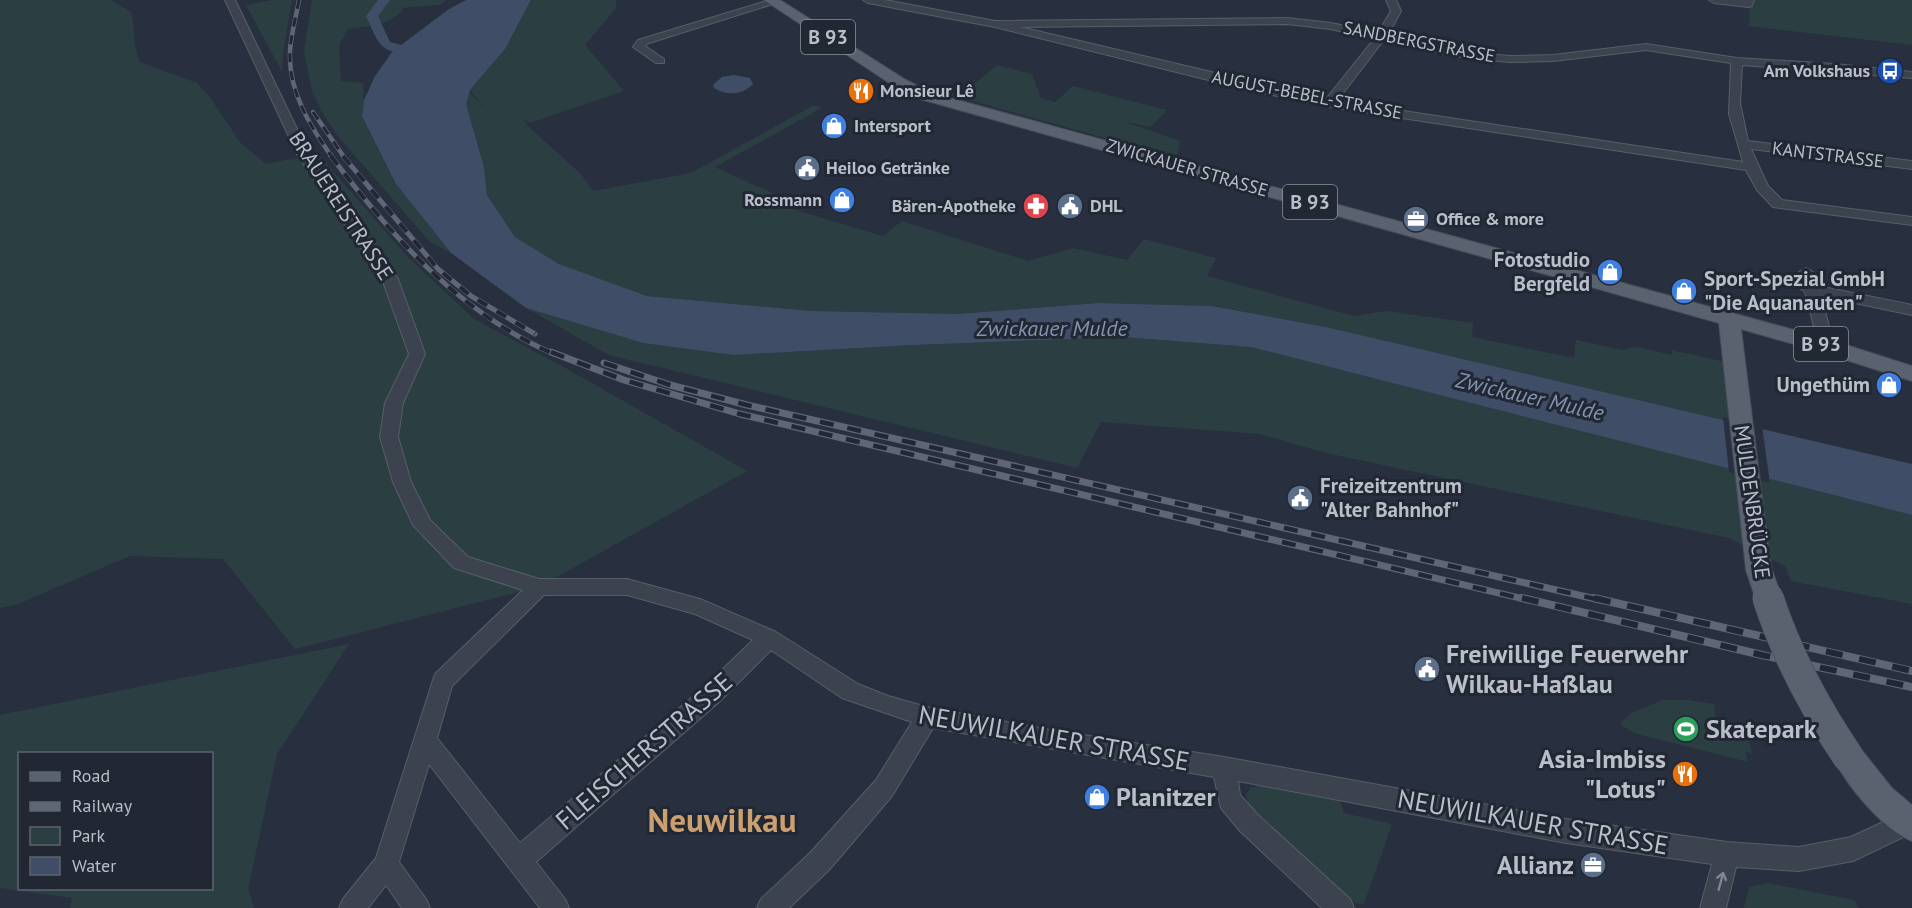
<svg xmlns="http://www.w3.org/2000/svg" width="1912" height="908" viewBox="0 0 1912 908" font-family="'PT Sans',sans-serif">
  <style>
    .green { fill: #2b3e41; fill-rule: evenodd }
    .water { fill: #404d66 }
    .pier { fill: #28303f }
    .lines { fill: none; stroke-linecap: round; stroke-linejoin: round }
    .canal { fill: #404d66; fill-rule: evenodd }
    .minor-casing { stroke: #575e69; stroke-width: 2 }
    .major-casing { stroke: #464c58; stroke-width: 2 }
    .minor { fill: #3c434f; fill-rule: evenodd }
    .major { fill: #5a616f; fill-rule: evenodd }
    .rail-far3-casing { stroke: #5f6675; stroke-width: 4.5 }
    .rail-far2-casing { stroke: #5f6675; stroke-width: 5 }
    .rail-far1-casing { stroke: #5f6675; stroke-width: 7 }
    .rail-casing { stroke: #5f6675; stroke-width: 8 }
    .rail-far3 { stroke: #212834; stroke-width: 3; stroke-dasharray: 9; stroke-linecap: butt }
    .rail-far2 { stroke: #212834; stroke-width: 4; stroke-dasharray: 11; stroke-linecap: butt }
    .rail-far1 { stroke: #212834; stroke-width: 4.5; stroke-dasharray: 14; stroke-linecap: butt }
    .rail { stroke: #212834; stroke-width: 6; stroke-dasharray: 17; stroke-linecap: butt }
    .major-bridge-casing { stroke: #464c58; stroke-width: 32; stroke-linecap: butt }
    .major-bridge { stroke: #5a616f; stroke-width: 31 }
    .oneway { stroke: #818792 }
    .labels { text-anchor: middle; stroke-width: 6; stroke-linejoin: round; paint-order: stroke }
    .far-street-label { font-size: 18px; fill: #b9bec9; stroke: #212834 }
    .far-poi-label { font-size: 18px; font-weight: bold; fill: #b9bec9; stroke: #212834; text-anchor: start }
    .shield { fill: #212834; stroke: #8b919c; stroke-width: 1.5 }
    .shield-label { font-size: 20px; font-weight: bold; fill: #b9bec9 }
    .street-label { font-size: 21px; fill: #b9bec9; stroke: #212834 }
    .poi-label { font-size: 21px; font-weight: bold; fill: #b9bec9; stroke: #212834; text-anchor: end }
    .water-label { font-size: 22px; font-style: italic; fill: #8392ae; stroke: #212834 }
    .near-poi-label { font-size: 26px; font-weight: bold; fill: #b9bec9; stroke: #212834; text-anchor: start }
    .near-street-label { font-size: 26px; fill: #b9bec9; stroke: #212834 }
    .near-district-label { font-size: 33px; font-weight: bold; fill: #cc9f71; stroke: #212834 }
  </style>
  <rect width="100%" height="100%" fill="#28303f"/>
  <!-- green -->
  <g class="green">
    <path d="M 0,0 L 111,0 L 131,12 C 135,29 133,46 140,62 L 197,83 L 209,96 L 240,142 L 266,164 L 318,154 L 408,257 L 474,319 L 562,366 L 747,471 L 539,587 L 295,649 L 223,559 L 130,556 L 18,604 L 0,608 Z"/>
    <polygon points="272,0 292,0 283,54 282,72 246,5"/>
    <path d="M 312,0 L 448,0 L 438,5 L 401,8 L 403,10 C 388,26 368,26 348,29 L 339,45 L 341,81 L 363,83 L 364,100 L 362,116 L 396,184 L 451,253 L 430,242 L 337,135 L 321,110 L 312,91 L 304,51 Z"/>
    <polygon points="531,0 616,0 616,8 585,45 624,91 530,123 524,119 529,127 581,174 593,191 691,173 814,105 822,108 715,167 785,199 792,209 883,236 902,221 1028,261 1073,248 1127,260 1144,239 1216,258 1207,276 1354,316 1386,311 1473,323 1472,337 1574,358 1576,340 1623,350 1636,347 1672,355 1672,350 1734,364 1741,424 1326,327 1212,306 1098,303 958,314 812,311 647,296 559,264 515,237 487,195 484,167 466,104 469,92 486,110 470,90 505,49"/>
    <polygon points="1755,0 1912,0 1912,45 1748,26 1750,19 1749,7 1754,6"/>
    <polygon points="997,65 1032,74 1041,98 1055,102 1073,86 1167,110 1150,127 1123,121 1180,141 1177,158 958,97"/>
    <polygon points="526,308 643,343 733,355 914,345 1122,337 1252,347 1912,515 1912,604 1791,581 1785,566 1729,538 1326,453 1259,434 1101,422 1077,468 609,355"/>
    <path d="M 349,644 L 277,754 L 248,889 L 254,908 L 70,908 L 72,898 L 0,888 L 0,715 ZM 20,754 L 212,754 L 212,888 L 20,888 Z"/>
    <polygon points="1663,700 1688,700 1714,704 1716,718 1743,725 1753,753 1745,752 1748,762 1634,733 1620,724 1631,713"/>
    <polygon points="1266,784 1338,796 1344,813 1392,824 1364,904 1355,903 1249,806 1246,795 1250,788"/>
    <polygon points="1768,883 1854,900 1859,908 1744,908 1749,887"/>
  </g>
  <!-- water -->
  <g class="water">
    <polygon points="466,0 531,0 505,49 470,90 466,104 484,167 487,195 515,237 559,264 647,296 812,311 958,314 1098,303 1212,306 1326,327 1912,464 1912,515 1251,347 1122,337 914,345 733,355 643,343 526,308 451,253 396,184 362,116 364,100 375,76 392,52 449,9"/>
    <path d="M 734,75 L 750,78 L 753,84 C 743,95 726,96 714,88 L 713,85 L 722,77 Z"/>
  </g>
  <!-- pier -->
  <polygon class="pier" points="1723,417 1762,426 1770,483 1729,472"/>
  <g class="lines">
    <!-- canal -->
    <path class="canal" d="M 378,0 L 390,0 L 378,16 L 390,42 L 401,45 L 401,51 C 379,55 374,32 366,16 Z"/>
    <defs>
      <g id="minor">
        <path d="M 225,0 L 235,0 L 310,156 L 398,279 L 425,354 L 403,403 L 398,437 L 411,482 L 430,520 L 468,557 L 539,579 L 627,579 L 700,599 L 776,632 L 858,684 L 888,696 L 927,707 L 1045,729 L 1224,757 L 1566,819 L 1727,842 L 1799,847 L 1851,837 L 1907,811 L 1912,813 L 1912,833 L 1853,861 L 1799,871 L 1736,867 L 1726,908 L 1700,908 L 1712,864 L 1566,843 L 1238,781 L 1240,795 L 1258,815 L 1350,899 L 1354,908 L 1322,908 L 1240,831 L 1221,808 L 1214,777 L 933,728 L 892,796 L 829,870 L 789,908 L 757,908 L 761,899 L 811,852 L 876,780 L 912,722 L 842,698 L 771,650 L 719,702 L 536,862 L 565,899 L 569,908 L 540,908 L 429,764 L 399,862 L 426,899 L 430,908 L 402,908 L 386,885 L 368,908 L 339,908 L 343,899 L 376,858 L 435,674 L 523,590 L 454,568 L 413,525 L 393,482 L 380,437 L 385,403 L 409,354 L 382,279 L 298,156 ZM 544,595 L 627,595 L 695,614 L 753,640 L 703,688 L 520,843 L 437,738 L 452,686 Z"/>
        <polygon points="770,0 779,2 646,44 645,46 664,59 664,63 656,63 633,47 638,40"/>
        <path d="M 863,0 L 885,0 L 995,21 L 1287,18 L 1331,23 L 1378,33 L 1391,11 L 1386,0 L 1396,0 L 1401,11 L 1388,35 L 1465,52 L 1510,56 L 1553,55 L 1646,44 L 1737,58 L 1835,64 L 1912,72 L 1912,78 L 1742,65 L 1740,103 L 1748,141 L 1912,161 L 1912,169 L 1751,149 L 1768,186 L 1782,200 L 1912,217 L 1912,225 L 1773,207 L 1757,190 L 1746,170 L 1329,107 L 1249,90 L 995,27 L 868,3 ZM 1287,24 L 1331,29 L 1374,39 L 1326,99 L 1020,27 ZM 1383,41 L 1465,58 L 1510,62 L 1553,61 L 1646,50 L 1731,63 L 1729,114 L 1743,162 L 1337,101 Z"/>
        <polygon points="1709,0 1754,0 1752,6 1748,7 1714,3"/>
        <polygon points="1806,268 1813,272 1818,286 1912,305 1912,315 1821,296 1834,346 1826,351 1820,350 1805,292 1801,289 1803,287 1799,272"/>
      </g>
      <g id="major">
        <polygon points="764,0 780,0 906,80 932,93 1834,341 1912,366 1912,381 1818,351 1741,329 1768,546 1772,570 1782,598 1778,606 1768,609 1758,606 1746,570 1719,323 920,99 894,86"/>
        <path d="M 1849,744 L 1860,748 L 1892,788 L 1912,805 L 1912,841 C 1884,830 1846,786 1834,758 L 1838,748 Z"/>
      </g>
    </defs>
    <!-- minor casing -->
    <use href="#minor" class="minor-casing"/>
    <!-- major casing -->
    <use href="#major" class="major-casing"/>
    <!-- minor -->
    <use href="#minor" class="minor"/>
    <!-- major -->
    <use href="#major" class="major"/>
    <defs>
      <g id="rail-far3">
        <path d="M 299,0 C 296,17 291,34 290,51 C 288,91 310,126 332,157"/>
        <polyline points="313,112 344,157"/>
      </g>
      <g id="rail-far2">
        <path d="M 331,156 C 392,237 459,313 554,354"/>
        <polyline points="343,156 438,269 471,296 535,334"/>
      </g>
      <g id="rail-far1">
        <polyline points="551,352 624,380 740,414 1528,600"/>
        <polyline points="604,363 670,385 747,405 1600,600"/>
      </g>
      <g id="rail">
        <polyline points="1522,598 1762,655 1912,687"/>
        <polyline points="1594,598 1912,671"/>
      </g>
    </defs>
    <!-- rail-far3 casing -->
    <use href="#rail-far3" class="rail-far3-casing"/>
    <!-- rail-far2 casing -->
    <use href="#rail-far2" class="rail-far2-casing"/>
    <!-- rail-far1 casing -->
    <use href="#rail-far1" class="rail-far1-casing"/>
    <!-- rail casing -->
    <use href="#rail" class="rail-casing"/>
    <!-- rail-far3 -->
    <use href="#rail-far3" class="rail-far3"/>
    <!-- rail-far2 -->
    <use href="#rail-far2" class="rail-far2"/>
    <!-- rail-far1 -->
    <use href="#rail-far1" class="rail-far1"/>
    <!-- rail -->
    <use href="#rail" class="rail"/>
    <defs>
      <path id="major-bridge" d="M 1768,598 C 1787,656 1815,708 1849,758"/>
    </defs>
    <!-- major-bridge casing -->
    <use href="#major-bridge" class="major-bridge-casing"/>
    <!-- major-bridge -->
    <use href="#major-bridge" class="major-bridge"/>
  </g>
  <!-- one-way arrows -->
  <defs><path id="oneway-shaft" d="M-6 0H5M1.5-3L5.5 0L1.5 3" fill="none" stroke-width="1.6" stroke-linecap="round" stroke-linejoin="round" transform="scale(1.5)"/></defs>
  <use class="oneway" href="#oneway-shaft" transform="translate(1721 881) rotate(-75)"/>
  <!-- icons -->
  <defs>
    <symbol id="bus-disc" viewBox="-11 -11 22 22"><circle r="9.5" fill="#1a4fb4" stroke="#212834"/><path d="M-5-6H5V4H4V6H2V4H-2V6H-4V4H-5ZM-3.5-4V0h7V-4ZM-3.5 1.2v1.5H-2V1.2ZM2 1.2v1.5H3.5V1.2Z" fill="#fff"/></symbol>
    <symbol id="restaurant-disc" viewBox="-11 -11 22 22"><circle r="9.5" fill="#e8710a" stroke="#212834"/><path d="M-5-6h1v4h1v-4h1v4h1v-4h1v5L-1.5 .5V6h-2V.5L-5-1ZM5-6V6H3V1.5H1.5Q1.5-4 5-6Z" fill="#fff"/></symbol>
    <symbol id="shop-disc" viewBox="-11 -11 22 22"><circle r="9.5" fill="#3f7fe0" stroke="#212834"/><path d="M-5-2.5h2.3a2.7 3.5 0 0 1 5.4 0H5L5.5 6h-11ZM-1.5-2.5h3a1.5 2.3 0 0 0-3 0Z" fill="#fff"/></symbol>
    <symbol id="civic-disc" viewBox="-11 -11 22 22"><circle r="9.5" fill="#5c6f8a" stroke="#212834"/><path d="M-.6-6.5H3V-4.5H.6V-3L4-1V1h2V6H-6V1h2V-1L-.6-3ZM-1.2 2.5V6h2.4V2.5Z" fill="#fff"/></symbol>
    <symbol id="pharmacy-disc" viewBox="-11 -11 22 22"><circle r="9.5" fill="#e0444e" stroke="#212834"/><path d="M-2-6h4v4h4v4h-4v4h-4v-4h-4v-4h4Z" fill="#fff"/></symbol>
    <symbol id="office-disc" viewBox="-11 -11 22 22"><circle r="9.5" fill="#5c6f8a" stroke="#212834"/><path d="M-6-3h4V-5.5h4V-3h4V5H-6ZM-1-4.5V-3h2v-1.5ZM-6 0V1H6V0Z" fill="#fff"/></symbol>
    <symbol id="stadium-disc" viewBox="-11 -11 22 22"><circle r="9.5" fill="#2e9e5b" stroke="#212834"/><path d="M0-5a6.5 5 0 1 0 0 10a6.5 5 0 1 0 0-10ZM-3.5-1.8h7v3.6h-7Z" fill="#fff"/></symbol>
  </defs>
  <g fill-rule="evenodd">
    <use href="#bus-disc" x="1875" y="56" width="30" height="30"/>
    <use href="#restaurant-disc" x="846" y="76" width="30" height="30"/>
    <use href="#shop-disc" x="819" y="111" width="30" height="30"/>
    <use href="#civic-disc" x="792" y="153" width="30" height="30"/>
    <use href="#shop-disc" x="827" y="185" width="30" height="30"/>
    <use href="#pharmacy-disc" x="1021" y="191" width="30" height="30"/>
    <use href="#civic-disc" x="1055" y="191" width="30" height="30"/>
    <use href="#office-disc" x="1401" y="204" width="30" height="30"/>
    <use href="#shop-disc" x="1595" y="257" width="30" height="30"/>
    <use href="#shop-disc" x="1669" y="276" width="30" height="30"/>
    <use href="#shop-disc" x="1874" y="370" width="30" height="30"/>
    <use href="#civic-disc" x="1285" y="483" width="30" height="30"/>
    <use href="#civic-disc" x="1412" y="654" width="30" height="30"/>
    <use href="#stadium-disc" x="1671" y="714" width="30" height="30"/>
    <use href="#restaurant-disc" x="1670" y="759" width="30" height="30"/>
    <use href="#shop-disc" x="1082" y="782" width="30" height="30"/>
    <use href="#office-disc" x="1578" y="850" width="30" height="30"/>
  </g>
  <g class="labels">
    <!-- far-street labels -->
    <g class="far-street-label">
      <text transform="translate(1419 42) rotate(11)" y="6">SANDBERGSTRASSE</text>
      <text transform="translate(1307 95) rotate(11)" y="6">AUGUST-BEBEL-STRASSE</text>
      <text transform="translate(1828 155) rotate(7)" y="6">KANTSTRASSE</text>
      <text transform="translate(1187 168) rotate(16)" y="6">ZWICKAUER STRASSE</text>
    </g>
    <!-- far-poi labels -->
    <g class="far-poi-label">
      <text x="1870" y="77" text-anchor="end">Am Volkshaus</text>
      <text x="880" y="97">Monsieur Lê</text>
      <text x="854" y="132">Intersport</text>
      <text x="826" y="174">Heiloo Getränke</text>
      <text x="822" y="206" text-anchor="end">Rossmann</text>
      <text x="1016" y="212" text-anchor="end">Bären-Apotheke</text>
      <text x="1090" y="212">DHL</text>
      <text x="1436" y="225">Office &amp; more</text>
    </g>
    <!-- shield labels -->
    <g class="shield">
      <rect x="801" y="20" width="54" height="34" rx="4.5"/>
      <rect x="1283" y="185" width="54" height="34" rx="4.5"/>
      <rect x="1794" y="327" width="54" height="34" rx="4.5"/>
    </g>
    <g class="shield-label">
      <text x="828" y="44">B 93</text>
      <text x="1310" y="209">B 93</text>
      <text x="1821" y="351">B 93</text>
    </g>
    <!-- street labels -->
    <g class="street-label">
      <text transform="translate(341 206) rotate(57)" y="7">BRAUEREISTRASSE</text>
      <text transform="translate(1752 502) rotate(82)" y="7">MULDENBRÜCKE</text>
    </g>
    <!-- poi labels -->
    <g class="poi-label">
      <text x="1590" y="267">Fotostudio<tspan x="1590" dy="24">Bergfeld</tspan></text>
      <text x="1704" y="286" text-anchor="start">Sport-Spezial GmbH<tspan x="1704" dy="24">"Die Aquanauten"</tspan></text>
      <text x="1870" y="392">Ungethüm</text>
      <text x="1320" y="493" text-anchor="start">Freizeitzentrum<tspan x="1320" dy="24">"Alter Bahnhof"</tspan></text>
    </g>
    <!-- water labels -->
    <g class="water-label">
      <text x="1052" y="336">Zwickauer Mulde</text>
      <text transform="translate(1530 396) rotate(13)" y="8">Zwickauer Mulde</text>
    </g>
    <!-- near-poi labels -->
    <g class="near-poi-label">
      <text x="1446" y="663">Freiwillige Feuerwehr<tspan x="1446" dy="30">Wilkau-Haßlau</tspan></text>
      <text x="1706" y="738">Skatepark</text>
      <text x="1666" y="768" text-anchor="end">Asia-Imbiss<tspan x="1666" dy="30">"Lotus"</tspan></text>
      <text x="1116" y="806">Planitzer</text>
      <text x="1574" y="874" text-anchor="end">Allianz</text>
    </g>
    <!-- near-street labels -->
    <g class="near-street-label">
      <text transform="translate(1054 738) rotate(10)" y="9">NEUWILKAUER STRASSE</text>
      <text transform="translate(644 751) rotate(-41)" y="9">FLEISCHERSTRASSE</text>
      <text transform="translate(1533 822) rotate(10)" y="9">NEUWILKAUER STRASSE</text>
    </g>
    <!-- near-district labels -->
    <g class="near-district-label">
      <text x="722" y="832">Neuwilkau</text>
    </g>
  </g>
  <!-- legend -->
  <rect x="18" y="752" width="195" height="138" fill="#212834" stroke="#5e6470" stroke-width="1.5"/>
  <rect x="30" y="772" width="30" height="9" fill="#5a616f" stroke="#5e6470" stroke-width="1.5"/>
  <text x="72" y="782" font-size="18" fill="#b9bec9">Road</text>
  <rect x="30" y="802" width="30" height="9" fill="#5f6675" stroke="#5e6470" stroke-width="1.5"/>
  <text x="72" y="812" font-size="18" fill="#b9bec9">Railway</text>
  <rect x="30" y="827" width="30" height="18" fill="#2b3e41" stroke="#5e6470" stroke-width="1.5"/>
  <text x="72" y="842" font-size="18" fill="#b9bec9">Park</text>
  <rect x="30" y="857" width="30" height="18" fill="#404d66" stroke="#5e6470" stroke-width="1.5"/>
  <text x="72" y="872" font-size="18" fill="#b9bec9">Water</text>
</svg>
